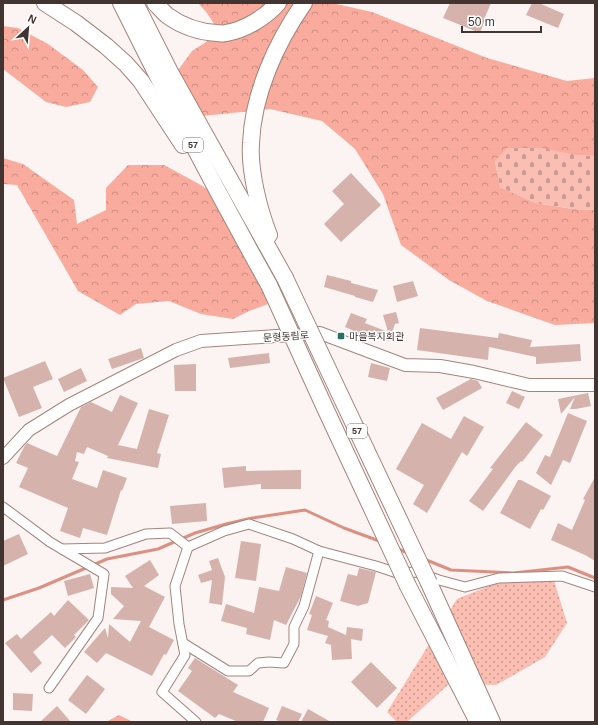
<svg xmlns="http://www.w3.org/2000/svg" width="598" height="725" viewBox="0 0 598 725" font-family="Arial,'Noto Sans KR',sans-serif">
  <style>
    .grass { fill: url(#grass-dots) }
    .forest { fill: url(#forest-crowns) }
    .cemetery { fill: url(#cemetery-stones) }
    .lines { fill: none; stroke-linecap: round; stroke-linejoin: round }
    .stream { stroke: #db9082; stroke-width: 3 }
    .building { fill: #d5b3ac }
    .minor-casing { stroke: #a4847d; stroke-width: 11 }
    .tertiary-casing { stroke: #a4847d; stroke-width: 14 }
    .trunk-casing { stroke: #a4847d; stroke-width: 18 }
    .minor { stroke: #fff; stroke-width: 9 }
    .tertiary { stroke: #fff; stroke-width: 12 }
    .trunk { stroke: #fff; stroke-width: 16 }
    .trunk-bridge-casing { stroke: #a4847d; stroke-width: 18; stroke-linecap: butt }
    .trunk-bridge { stroke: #fff; stroke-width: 16 }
    .poi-dot { fill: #2a7065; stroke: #fff; stroke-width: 1.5 }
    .labels { text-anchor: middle; stroke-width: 3; stroke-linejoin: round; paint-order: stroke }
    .shield { fill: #fff; stroke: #7b716f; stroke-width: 1 }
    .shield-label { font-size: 9px; font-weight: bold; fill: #423431 }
    .street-label { font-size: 10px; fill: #423431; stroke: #fff }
    .poi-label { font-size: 10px; fill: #423431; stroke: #fff; text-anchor: start }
  </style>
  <defs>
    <pattern id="grass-dots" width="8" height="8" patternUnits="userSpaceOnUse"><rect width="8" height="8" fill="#fabeb2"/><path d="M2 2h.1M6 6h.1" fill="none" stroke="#cc9b91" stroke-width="1.8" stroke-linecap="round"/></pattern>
    <pattern id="forest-crowns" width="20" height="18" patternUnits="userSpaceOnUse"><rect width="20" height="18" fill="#f9ac9d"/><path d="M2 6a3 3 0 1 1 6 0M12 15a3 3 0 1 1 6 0" fill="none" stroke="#cb8d81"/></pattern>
    <pattern id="cemetery-stones" width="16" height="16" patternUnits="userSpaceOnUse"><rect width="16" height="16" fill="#fabeb2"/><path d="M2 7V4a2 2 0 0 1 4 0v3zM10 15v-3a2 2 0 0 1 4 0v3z" fill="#cc9b91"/></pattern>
  </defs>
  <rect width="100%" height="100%" fill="#fbf4f2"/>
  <!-- grass -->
  <polygon class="grass" points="553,577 567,623 545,657 496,685 449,684 407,722 397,722 387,712 457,599 494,584"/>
  <!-- forest -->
  <g class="forest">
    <polygon points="198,3 332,3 372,12 487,58 567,81 595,78 595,156 577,155 495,161 500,187 536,203 573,209 595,210 595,323 555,325 487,301 449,280 401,245 383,194 355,149 322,121 270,109 202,116 171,80 192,51 220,33 207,13"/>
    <polygon points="3,26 18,28 48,44 83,70 98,87 90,102 66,107 46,102 3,69"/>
    <polygon points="3,158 23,164 74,200 77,224 106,210 106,188 128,165 164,165 199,184 239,209 281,274 284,298 249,311 233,319 201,314 169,301 136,304 120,315 78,291 17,185 3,184"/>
    <polygon points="119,715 133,722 106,722"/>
  </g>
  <!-- cemetery -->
  <polygon class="cemetery" points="507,148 542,148 577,155 595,156 595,210 573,209 536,203 500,187 495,161"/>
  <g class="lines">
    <!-- stream -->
    <g class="stream">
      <polyline points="396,548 408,553"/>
      <polyline points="424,559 451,570 513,573 568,567 595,578"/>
      <polyline points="3,600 39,588 107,559 158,549 195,533 226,524 252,518 305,510 344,528 382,542"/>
    </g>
  </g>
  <!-- building -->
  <g class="building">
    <polygon points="450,3 491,3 485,17 486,17 480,33 443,18"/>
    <polygon points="532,3 539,3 564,14 558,28 526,15"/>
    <polygon points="351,173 381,205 341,242 324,224 344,204 332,191"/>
    <polygon points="327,275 351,281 351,283 378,290 373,302 355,297 355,296 324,287"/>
    <polygon points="413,281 418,296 397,302 393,286"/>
    <polygon points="396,312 399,323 395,324 389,341 362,332 361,334 345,327 351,313 367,319 365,323 388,332 383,315"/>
    <polygon points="420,328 498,338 499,333 532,340 530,347 580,344 581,361 536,364 536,357 489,347 488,360 417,350"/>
    <polygon points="141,348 144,358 112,369 108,359"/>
    <polygon points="269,353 270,363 230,368 228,358"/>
    <polygon points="45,361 53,379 33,387 42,408 19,417 3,378"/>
    <polygon points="371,363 390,368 387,381 368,377"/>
    <polygon points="196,364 196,391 175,391 174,365"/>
    <polygon points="81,368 87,381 64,392 58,379"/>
    <polygon points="471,379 478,381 482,388 443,410 436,398"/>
    <polygon points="512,391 525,397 519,409 506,403"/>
    <polygon points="588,393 591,406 576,409 570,409 575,397 561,414 558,399"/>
    <polygon points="120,395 138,403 118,445 137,449 149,409 169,415 157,453 161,454 158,468 107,458 108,456 87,447 84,454 77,452 75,461 79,462 72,479 97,488 103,470 127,478 122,491 121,490 107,535 83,528 80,538 60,531 68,508 19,487 28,468 16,463 24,447 27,443 57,456 81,407 91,402 112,412"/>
    <polygon points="568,413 587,421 570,463 563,460 551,485 536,473 545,455 550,457"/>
    <polygon points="464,416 484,427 467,456 462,452 427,513 413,504 424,485 396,469 422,423 451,439"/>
    <polygon points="526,422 543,435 522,462 521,461 516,466 483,511 469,501 493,469 490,468"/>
    <polygon points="246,466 246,471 301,470 301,489 261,489 261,484 224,488 222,468"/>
    <polygon points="595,477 595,561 585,555 551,540 558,523 572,530 585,500 583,499"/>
    <polygon points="518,480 521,480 551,496 543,510 541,509 530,529 500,513"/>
    <polygon points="206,503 207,521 172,524 170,506"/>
    <polygon points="19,534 28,554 3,566 3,541"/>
    <polygon points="241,541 261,544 256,581 235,578"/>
    <polygon points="218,558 225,577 222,605 209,603 212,580 201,583 198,575 212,570 209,561"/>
    <polygon points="150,560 159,575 144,586 165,597 149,627 174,640 166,655 164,654 152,676 106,653 97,663 84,652 105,628 108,638 109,624 130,642 141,621 113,619 124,606 111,594 111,587 133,588 125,576"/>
    <polygon points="286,567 307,573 301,596 286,625 274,620 270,640 246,634 247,628 221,621 226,604 254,613 259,587 279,591"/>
    <polygon points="359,568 376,572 368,603 358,606 340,601 348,574 357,576"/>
    <polygon points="90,574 94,588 68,596 64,581"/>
    <polygon points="316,596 333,603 326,620 329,621 328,627 346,635 347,627 363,629 362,641 351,639 352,659 332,660 331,645 325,643 328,636 307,630 312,615 309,614"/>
    <polygon points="68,600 89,620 74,635 76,637 65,648 52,635 33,652 42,663 31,673 5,643 17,634 21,639 51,612 54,616"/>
    <polygon points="195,658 238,685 233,692 269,708 263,722 238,722 219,714 215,718 178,691 192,671 188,668"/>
    <polygon points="371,662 397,688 377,708 351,682"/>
    <polygon points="87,675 105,689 86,714 68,700"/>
    <polygon points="13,693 33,694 32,711 13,710"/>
    <polygon points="57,706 71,722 40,722"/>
    <polygon points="282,706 302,714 298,722 282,722 276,720"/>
    <polygon points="308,709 331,722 301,722"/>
  </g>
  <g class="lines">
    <defs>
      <g id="minor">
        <polyline points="3,507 50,542 104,574 98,618 49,688"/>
        <polyline points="188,547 224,531 249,524 293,539 319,551 376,566 397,573 416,572 439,580 465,587 499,578 562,576 595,587"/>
        <polyline points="62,549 105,548 146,534 170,533 188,547 175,586 179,624 185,655 162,692 196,722"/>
        <polyline points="183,643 228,671 249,671 258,663 269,662 284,663 294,644 294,627 304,606 319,551"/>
      </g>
      <polyline id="tertiary" points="3,458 29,430 69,405 176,350 201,341 320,333 405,365 440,366 474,372 529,385 595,385"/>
      <g id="trunk">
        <polyline points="45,3 76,23 106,46 126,64 141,81 183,145"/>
        <path d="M 121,3 C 168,98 217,192 269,285"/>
        <polyline points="135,3 171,74 285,278"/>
        <path d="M 155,3 C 159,7 163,12 168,16 C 182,26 199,32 217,33 C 220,33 223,34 226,33 C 245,30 266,17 278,3"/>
        <path d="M 269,235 C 259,210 249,170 251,143 C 253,94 276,43 304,3"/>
        <polyline points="429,583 492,722"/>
        <polyline points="408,586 478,722"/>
      </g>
    </defs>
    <!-- minor casing -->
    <use href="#minor" class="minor-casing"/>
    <!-- tertiary casing -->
    <use href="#tertiary" class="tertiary-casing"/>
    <!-- trunk casing -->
    <use href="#trunk" class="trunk-casing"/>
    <!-- minor -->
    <use href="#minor" class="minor"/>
    <!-- tertiary -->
    <use href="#tertiary" class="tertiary"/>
    <!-- trunk -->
    <use href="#trunk" class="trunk"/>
    <defs>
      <g id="trunk-bridge">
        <polyline points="285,278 429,583"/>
        <polyline points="269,285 325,408 408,586"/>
      </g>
    </defs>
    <!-- trunk-bridge casing -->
    <use href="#trunk-bridge" class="trunk-bridge-casing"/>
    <!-- trunk-bridge -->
    <use href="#trunk-bridge" class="trunk-bridge"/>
  </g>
  <!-- markers -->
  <rect class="poi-dot" x="337" y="332" width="8" height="8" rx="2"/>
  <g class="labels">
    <!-- shield labels -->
    <g class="shield">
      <rect x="183" y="138" width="20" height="14" rx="3"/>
      <rect x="347" y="424" width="20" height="14" rx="3"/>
    </g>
    <g class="shield-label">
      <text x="193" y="148">57</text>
      <text x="357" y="434">57</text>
    </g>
    <!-- street labels -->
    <g class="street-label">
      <text transform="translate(286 336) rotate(-4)" y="4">문형동림로</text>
    </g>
    <!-- poi labels -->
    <g class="poi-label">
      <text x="349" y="340">마을복지회관</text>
    </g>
  </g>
  <!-- border -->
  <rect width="598" height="725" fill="none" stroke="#423431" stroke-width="8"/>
  <!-- north arrow -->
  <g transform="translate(28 28) rotate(26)" stroke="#ffffff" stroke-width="3" paint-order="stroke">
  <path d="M0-3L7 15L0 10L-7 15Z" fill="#423431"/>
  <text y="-6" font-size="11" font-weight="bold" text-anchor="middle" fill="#423431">N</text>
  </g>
  <!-- scale -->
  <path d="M462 26v6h79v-6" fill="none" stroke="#423431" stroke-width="2"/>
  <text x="468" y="26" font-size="12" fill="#423431" stroke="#ffffff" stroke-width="3" paint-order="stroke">50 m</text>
</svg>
